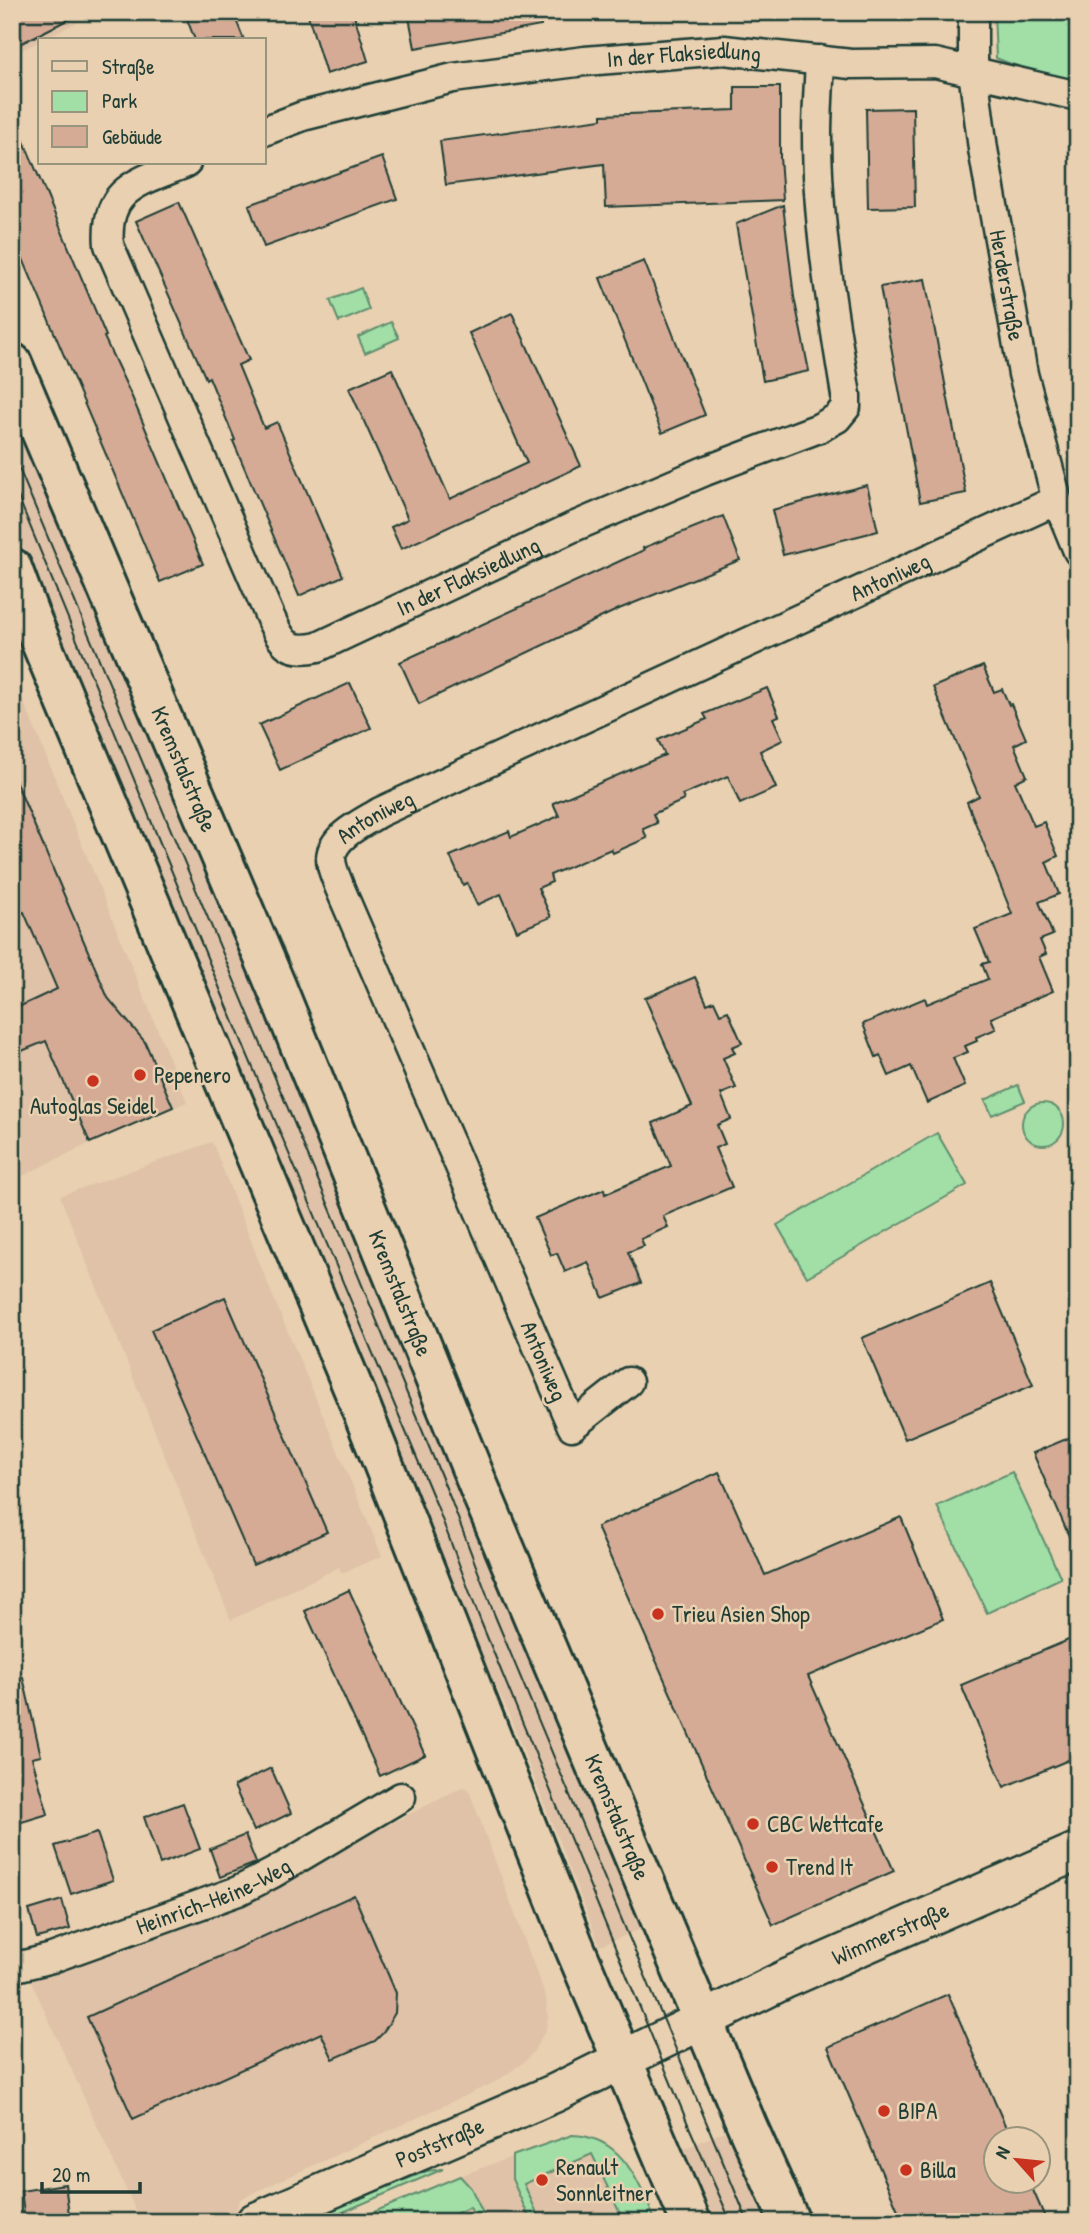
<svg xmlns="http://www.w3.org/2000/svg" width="1090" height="2234" viewBox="0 0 1090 2234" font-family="'Patrick Hand',sans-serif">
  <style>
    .built { fill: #dfc2a7 }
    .green { fill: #a1dfa7; stroke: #608e6e; stroke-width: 2 }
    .building { fill: #d5ab96; stroke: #1f3d34; stroke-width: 2 }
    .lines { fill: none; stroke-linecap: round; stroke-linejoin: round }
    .minor-casing { stroke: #1f3d34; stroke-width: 33 }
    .tertiary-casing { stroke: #1f3d34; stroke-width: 42 }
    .primary-casing { stroke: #1f3d34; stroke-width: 44 }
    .minor { stroke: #e9d0b1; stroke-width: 28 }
    .tertiary { stroke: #e9d0b1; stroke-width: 37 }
    .primary { stroke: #e9d0b1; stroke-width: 38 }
    .tram { stroke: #1f3d34; stroke-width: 2 }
    .poi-dot { fill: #c8321e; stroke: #e9d0b1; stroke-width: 2.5 }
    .labels { text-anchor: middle; stroke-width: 5; stroke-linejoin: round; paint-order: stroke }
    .street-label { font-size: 23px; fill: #1f3d34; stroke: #e9d0b1 }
    .poi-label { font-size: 23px; fill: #1f3d34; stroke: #e9d0b1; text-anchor: start }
  </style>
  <rect width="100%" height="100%" fill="#e9d0b1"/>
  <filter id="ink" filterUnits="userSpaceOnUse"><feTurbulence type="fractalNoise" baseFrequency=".0143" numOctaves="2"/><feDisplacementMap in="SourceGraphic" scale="14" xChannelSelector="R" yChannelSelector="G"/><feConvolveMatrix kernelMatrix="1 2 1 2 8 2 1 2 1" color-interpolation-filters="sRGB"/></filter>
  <g filter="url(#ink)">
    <!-- built -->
    <g class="built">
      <polygon points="12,12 98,12 12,55"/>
      <polygon points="12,414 85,587 150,731 648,1926 600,1946 506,1707 469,1630 45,608 12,513"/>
      <polygon points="12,673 187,1102 90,1143 12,1181"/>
      <polygon points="212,1142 269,1287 382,1556 342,1573 339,1567 231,1620 60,1196"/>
      <polygon points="463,1787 468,1788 546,1998 548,2016 546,2029 533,2052 524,2062 497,2081 240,2199 236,2210 211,2222 141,2222 31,1981 247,1903 285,1883 333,1853"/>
      <polygon points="725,2131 765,2222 706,2222 677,2152"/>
      <polygon points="572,2135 597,2139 621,2157 639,2185 656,2222 350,2222 460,2176"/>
    </g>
    <!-- green -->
    <g class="green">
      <polygon points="994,12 1078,12 1078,82 1011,64 996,58"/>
      <polygon points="361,288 369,310 339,322 330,300"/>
      <polygon points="391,322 399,338 365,353 358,337"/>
      <polygon points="1018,1085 1025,1101 992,1115 985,1100"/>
      <circle cx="1043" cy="1124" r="21"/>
      <polygon points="937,1133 967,1185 807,1277 777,1225"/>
      <polygon points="1012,1472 1061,1578 987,1613 937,1506"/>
      <path d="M 572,2135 C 623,2136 638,2182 656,2222 L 624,2222 L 592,2154 L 524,2184 L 541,2222 L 531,2222 L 512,2179 L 512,2156 Z"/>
      <polygon points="443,2169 320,2222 315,2222 322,2213 330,2210 427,2171"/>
      <polygon points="460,2176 471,2188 487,2222 477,2222 470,2207 448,2217 428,2222 350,2222"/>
    </g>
    <!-- building -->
    <g class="building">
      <polygon points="12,12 83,12 12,48"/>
      <polygon points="203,12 233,12 244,40 195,40 187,19"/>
      <polygon points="307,12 353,12 368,61 326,74"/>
      <polygon points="408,12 540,12 541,26 415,48"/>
      <polygon points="735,87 780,87 780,157 783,200 606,207 604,164 446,185 440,141 602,119 602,115 735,110"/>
      <polygon points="913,108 915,207 868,208 866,109"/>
      <polygon points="12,113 106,336 104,337 132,397 203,564 160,582 12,233"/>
      <polygon points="382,157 397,199 264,247 249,205"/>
      <polygon points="179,202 249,360 238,365 264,428 277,422 343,576 299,596 233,441 235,440 209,377 206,379 136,221"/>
      <polygon points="783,205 794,297 809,371 763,381 736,224"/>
      <polygon points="644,261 705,415 662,433 600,278"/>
      <polygon points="925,279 966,493 920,502 880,287"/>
      <polygon points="512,313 581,466 401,549 391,527 408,519 349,388 392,369 450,499 527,463 469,333"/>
      <polygon points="867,485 878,531 783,555 772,510"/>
      <polygon points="723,516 740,560 619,609 419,704 400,662 644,550 643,548"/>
      <polygon points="983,666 994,692 1002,689 1009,705 1011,704 1026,739 1014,745 1027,776 1015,782 1034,826 1044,822 1058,856 1046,862 1059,894 1039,902 1053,935 1040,940 1046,954 1039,957 1053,991 991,1018 996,1029 976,1037 977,1041 965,1046 968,1052 953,1058 965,1086 927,1103 911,1066 889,1076 880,1055 876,1057 863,1024 925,998 927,1004 988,979 982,964 989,962 975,929 1012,914 967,802 979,796 933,687"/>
      <polygon points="350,683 371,728 280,770 259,725"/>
      <polygon points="767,688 779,716 773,718 783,740 760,751 776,788 740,804 728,776 682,795 684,800 653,814 657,823 643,829 647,838 613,853 611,849 550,875 552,882 538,888 551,917 517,931 501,894 477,905 467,883 463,885 450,856 509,831 511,837 559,816 553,803 665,755 658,740 707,719 704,714"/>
      <polygon points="12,773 108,998 145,1042 173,1107 90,1143 46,1041 12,1055 12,1010 57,989 24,912 12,917"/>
      <polygon points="695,977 707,1004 714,1001 720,1014 728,1011 742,1043 732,1047 735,1053 723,1058 736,1088 721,1094 731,1119 717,1125 725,1144 715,1148 732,1187 663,1216 668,1227 641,1239 644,1246 628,1252 641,1283 603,1298 588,1262 565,1272 557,1253 551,1255 535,1218 604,1189 605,1194 671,1166 653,1123 692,1106 645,998"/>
      <polygon points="990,1283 1033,1385 905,1439 862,1338"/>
      <polygon points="225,1297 327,1532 253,1565 151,1330"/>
      <polygon points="1078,1434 1078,1557 1033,1453"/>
      <polygon points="719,1472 765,1575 901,1517 943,1619 808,1676 894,1871 773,1925 597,1527"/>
      <polygon points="349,1590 425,1755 380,1776 305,1611"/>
      <polygon points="1078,1636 1078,1756 1004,1787 961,1685"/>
      <polygon points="23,1677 41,1756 32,1758 48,1814 12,1825 12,1679"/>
      <polygon points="271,1768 291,1813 254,1831 234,1786"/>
      <polygon points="183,1803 200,1849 160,1864 144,1817"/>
      <polygon points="97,1833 113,1880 71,1894 55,1846"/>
      <polygon points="245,1835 256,1863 220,1877 210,1849"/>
      <polygon points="354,1895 396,1993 395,2013 383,2033 375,2041 333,2059 321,2033 133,2119 87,2017"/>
      <polygon points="62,1900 70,1929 37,1938 29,1910"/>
      <polygon points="948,1994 1011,2139 996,2139 996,2181 1029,2181 1047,2222 903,2222 828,2047"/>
      <polygon points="65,2184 69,2214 25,2220 21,2191"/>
    </g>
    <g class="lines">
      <defs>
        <g id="minor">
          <path id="s1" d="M 973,12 L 973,71 L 983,149 L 1023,374 L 1057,500 L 1078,551"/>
          <path id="s2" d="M 264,131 L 303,116 L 453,78 L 585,61 L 724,50 L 851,64 L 935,63 L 1078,96"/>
          <path id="s3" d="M 186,163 C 140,182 104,187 109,245 L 271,619 C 283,645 289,653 318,647 L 571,528 L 705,471 L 819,428 L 837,418 L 846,407 L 846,395 C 832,309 817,222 817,135 C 817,110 819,85 820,60"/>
          <path id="s4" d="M 628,1382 L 572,1426 L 339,886 C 336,877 331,868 331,858 C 332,836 364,822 380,812 L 1057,500"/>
          <path id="s5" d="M 12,1968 L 52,1958 L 238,1891 L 273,1873 L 401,1797"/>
        </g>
        <g id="tertiary">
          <path id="s6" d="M 255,2222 L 555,2093 L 786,1979 L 1078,1851"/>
        </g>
        <g id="primary">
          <path id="s7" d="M 12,363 L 276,986 L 479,1487 L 748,2128 L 790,2222"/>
          <polyline points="12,568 29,614 356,1395 574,1946 691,2222"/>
        </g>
      </defs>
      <!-- minor casing -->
      <use href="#minor" class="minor-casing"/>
      <!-- tertiary casing -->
      <use href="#tertiary" class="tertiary-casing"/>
      <!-- primary casing -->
      <use href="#primary" class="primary-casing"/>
      <!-- minor -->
      <use href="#minor" class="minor"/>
      <!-- tertiary -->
      <use href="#tertiary" class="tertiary"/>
      <!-- primary -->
      <use href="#primary" class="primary"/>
      <!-- tram -->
      <g class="tram">
        <polyline points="12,452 350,1256 451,1500 495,1616 748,2222"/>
        <polyline points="12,482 227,1006 437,1506 481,1622 690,2129 731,2222"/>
      </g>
    </g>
  </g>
  <!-- markers -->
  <g class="poi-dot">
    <circle cx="140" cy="1075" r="7"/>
    <circle cx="93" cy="1081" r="7"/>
    <circle cx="658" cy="1614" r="7"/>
    <circle cx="753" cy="1824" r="7"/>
    <circle cx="772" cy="1867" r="7"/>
    <circle cx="884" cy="2111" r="7"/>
    <circle cx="906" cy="2170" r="7"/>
    <circle cx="542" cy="2180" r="7"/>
  </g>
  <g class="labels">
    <!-- street labels -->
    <g class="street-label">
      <text dy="8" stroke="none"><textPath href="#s2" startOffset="429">In der Flaksiedlung</textPath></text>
      <text dy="8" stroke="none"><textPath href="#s1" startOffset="276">Herderstraße</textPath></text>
      <text dy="8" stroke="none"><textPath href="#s3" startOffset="761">In der Flaksiedlung</textPath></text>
      <text dy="8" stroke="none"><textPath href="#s4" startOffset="1320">Antoniweg</textPath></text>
      <text dy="8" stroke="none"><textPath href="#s7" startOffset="441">Kremstalstraße</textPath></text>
      <text dy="8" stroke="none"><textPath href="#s4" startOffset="752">Antoniweg</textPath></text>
      <text dy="8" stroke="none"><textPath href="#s7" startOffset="1008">Kremstalstraße</textPath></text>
      <text transform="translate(544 1361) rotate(67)" y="8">Antoniweg</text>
      <text dy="8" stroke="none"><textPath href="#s7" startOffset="1575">Kremstalstraße</textPath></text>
      <text dy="8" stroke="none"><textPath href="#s5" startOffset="214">Heinrich-Heine-Weg</textPath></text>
      <text dy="8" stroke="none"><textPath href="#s6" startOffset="698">Wimmerstraße</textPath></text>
      <text dy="8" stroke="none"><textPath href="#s6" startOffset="201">Poststraße</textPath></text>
    </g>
    <!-- poi labels -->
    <g class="poi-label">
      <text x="154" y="1083">Pepenero</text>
      <text x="93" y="1114" text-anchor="middle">Autoglas Seidel</text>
      <text x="672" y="1622">Trieu Asien Shop</text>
      <text x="767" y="1832">CBC Wettcafe</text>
      <text x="786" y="1875">Trend It</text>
      <text x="898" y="2119">BIPA</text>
      <text x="556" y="2175">Renault<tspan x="556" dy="26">Sonnleitner</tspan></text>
      <text x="920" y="2178">Billa</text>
    </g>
  </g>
  <!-- margin -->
  <rect width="1090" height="2234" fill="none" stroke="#e9d0b1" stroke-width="42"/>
  <rect x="21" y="21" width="1048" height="2192" fill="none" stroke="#1f3d34" stroke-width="2.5" filter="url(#ink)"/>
  <!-- legend -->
  <rect x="38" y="38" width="228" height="126" fill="#e9d0b1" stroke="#98957f" stroke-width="2"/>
  <rect x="52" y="61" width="35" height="10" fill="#e9d0b1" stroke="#98957f" stroke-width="2"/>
  <text x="102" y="74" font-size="21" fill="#1f3d34">Straße</text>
  <rect x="52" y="91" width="35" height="21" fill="#a1dfa7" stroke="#98957f" stroke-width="2"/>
  <text x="102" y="108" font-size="21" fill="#1f3d34">Park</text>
  <rect x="52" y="126" width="35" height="21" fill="#d5ab96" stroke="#98957f" stroke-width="2"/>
  <text x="102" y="144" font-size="21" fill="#1f3d34">Gebäude</text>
  <!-- north arrow -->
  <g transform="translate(1017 2160) rotate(297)"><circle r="33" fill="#e9d0b1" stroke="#98957f" stroke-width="2"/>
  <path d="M0-5L12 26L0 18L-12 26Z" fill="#c8321e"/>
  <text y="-10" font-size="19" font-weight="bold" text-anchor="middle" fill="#1f3d34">N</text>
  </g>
  <!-- scale -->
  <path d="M42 2182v10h98v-10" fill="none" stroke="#1f3d34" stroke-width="3.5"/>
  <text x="52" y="2182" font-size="21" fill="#1f3d34" stroke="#e9d0b1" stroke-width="5" paint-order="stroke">20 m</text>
</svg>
